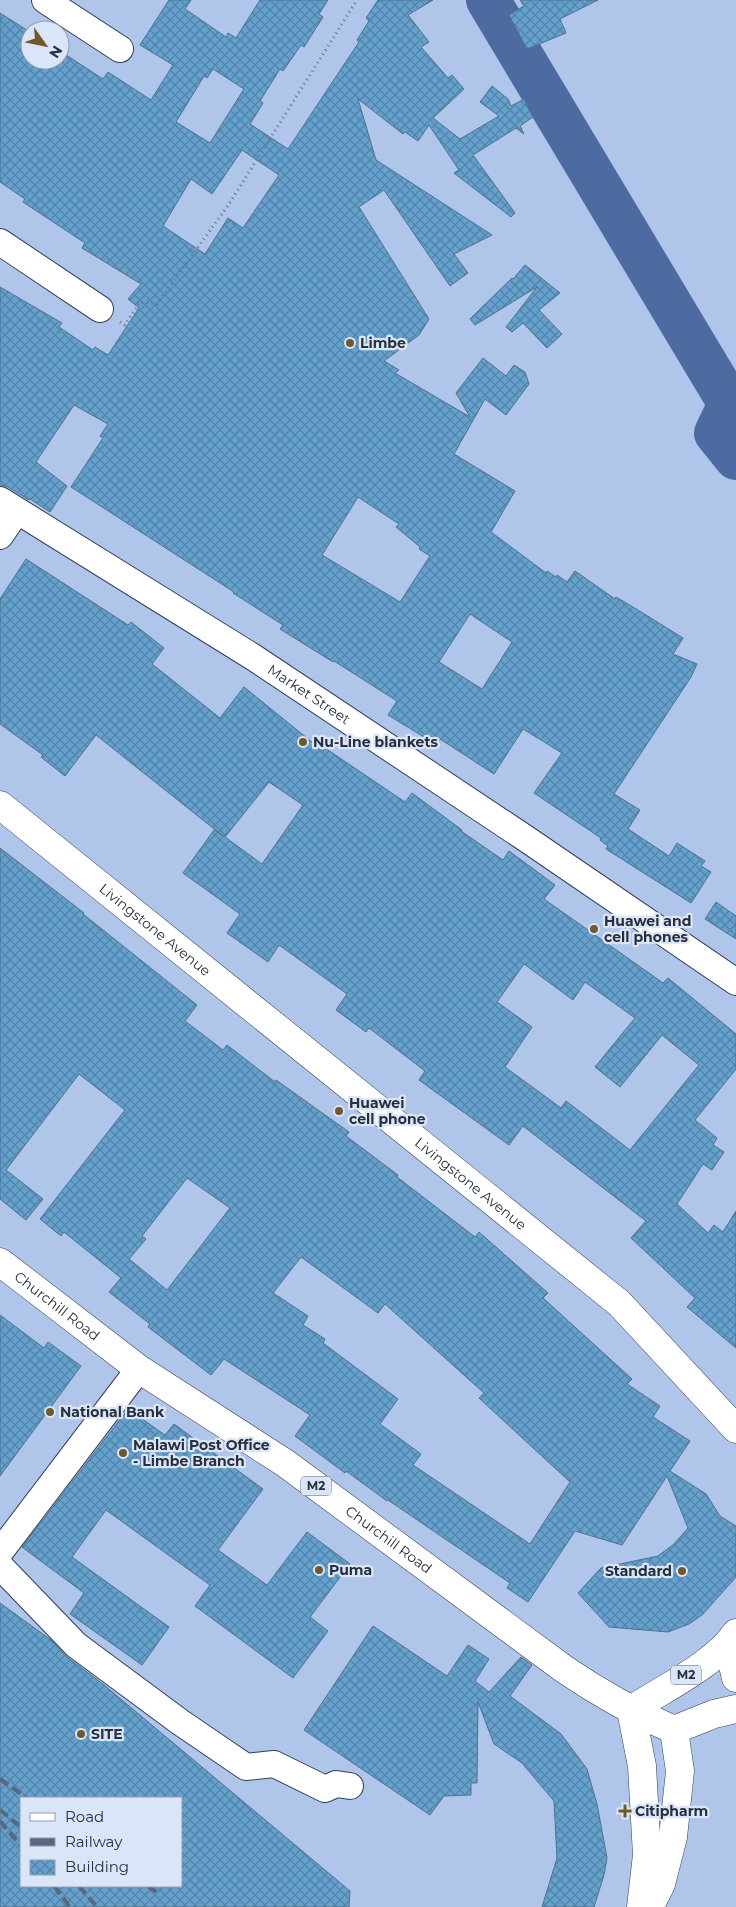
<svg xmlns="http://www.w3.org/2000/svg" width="736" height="1907" viewBox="0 0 736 1907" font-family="Montserrat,sans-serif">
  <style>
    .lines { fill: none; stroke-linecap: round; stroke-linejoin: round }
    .river { stroke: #4e6ba1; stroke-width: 44 }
    .building { fill: url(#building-cross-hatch); stroke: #4f718b; fill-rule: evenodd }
    .minor-casing { stroke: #2f405e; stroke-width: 28 }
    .highway-casing { stroke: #2f405e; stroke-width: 29 }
    .path { stroke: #65738c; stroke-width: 3; stroke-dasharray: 1 4; stroke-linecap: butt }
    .minor { stroke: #fff; stroke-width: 26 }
    .highway { stroke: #fff; stroke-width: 28 }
    .rail { stroke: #5a677e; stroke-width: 4; stroke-dasharray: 10 5; stroke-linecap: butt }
    .poi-dot { fill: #705829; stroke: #dbe5f8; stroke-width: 2 }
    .labels { text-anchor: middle; stroke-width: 4.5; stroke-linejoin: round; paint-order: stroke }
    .shield { fill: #dbe5f8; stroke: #5d6675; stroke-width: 1 }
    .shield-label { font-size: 12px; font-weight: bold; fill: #272f3d }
    .poi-label { font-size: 14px; font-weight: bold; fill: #272f3d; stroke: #dbe5f8; text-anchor: start }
    .street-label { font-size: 14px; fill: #272f3d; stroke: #dbe5f8 }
  </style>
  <defs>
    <pattern id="building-cross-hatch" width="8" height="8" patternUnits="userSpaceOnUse" patternTransform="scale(1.25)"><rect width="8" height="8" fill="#64a1ce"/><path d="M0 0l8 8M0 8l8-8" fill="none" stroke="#5284a8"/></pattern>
  </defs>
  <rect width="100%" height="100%" fill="#b0c5ea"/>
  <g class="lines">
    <!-- river -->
    <polyline class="river" points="488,0 730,404 716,433 736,458"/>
  </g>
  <!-- building -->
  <g class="building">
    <path d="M 169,0 L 191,0 L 185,9 L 226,37 L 228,33 L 236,38 L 260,0 L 328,0 L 319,14 L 323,17 L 304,47 L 301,45 L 283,71 L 280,69 L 260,101 L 263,103 L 250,124 L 288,149 L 359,42 L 357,40 L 369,21 L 366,18 L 378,0 L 433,0 L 408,15 L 429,42 L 421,47 L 448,78 L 452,75 L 464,89 L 433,118 L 460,139 L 499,116 L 480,102 L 492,86 L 508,99 L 511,106 L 524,99 L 533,117 L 520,126 L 524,134 L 516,128 L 473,155 L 515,213 L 511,217 L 454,173 L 459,170 L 429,125 L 418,141 L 405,132 L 403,134 L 358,99 L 376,160 L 492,235 L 454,254 L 468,273 L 450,286 L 384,190 L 359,207 L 429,319 L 419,335 L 384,361 L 399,370 L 395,373 L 470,417 L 456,393 L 483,358 L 506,376 L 514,365 L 525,372 L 529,384 L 506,415 L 485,399 L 454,454 L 515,491 L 491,532 L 546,573 L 547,571 L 556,577 L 557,575 L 567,582 L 575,571 L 615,599 L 616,597 L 633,607 L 683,638 L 673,654 L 697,664 L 691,677 L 614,794 L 640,810 L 628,829 L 669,856 L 677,843 L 705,861 L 701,866 L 711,872 L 691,903 L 606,849 L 608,846 L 600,840 L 601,838 L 534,793 L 562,753 L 523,729 L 494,774 L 440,739 L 437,745 L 388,715 L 397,701 L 334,661 L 333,662 L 280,629 L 283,625 L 233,593 L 234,592 L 71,487 L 103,438 L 100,436 L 108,424 L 74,405 L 36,462 L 67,486 L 50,512 L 30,499 L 29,500 L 8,487 L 0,485 L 0,287 L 62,323 L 59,327 L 93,350 L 95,347 L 108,355 L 139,308 L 128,299 L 141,284 L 82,248 L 85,243 L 23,202 L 25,199 L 0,182 L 0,13 L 30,32 L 30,60 L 60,60 L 60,51 L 103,79 L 108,72 L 151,100 L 173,65 L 140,45 ZM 213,69 L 244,89 L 210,143 L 176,122 L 204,76 L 207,78 ZM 242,150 L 279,175 L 243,228 L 228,218 L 205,254 L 163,226 L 191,179 L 212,194 ZM 358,497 L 399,524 L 396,527 L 420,547 L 419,549 L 430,556 L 400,602 L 322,555 ZM 470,614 L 512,642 L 482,689 L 439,662 Z"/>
    <polygon points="520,0 598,0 560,19 566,33 527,49 509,15 524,6"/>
    <polygon points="525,265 560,293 539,310 562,334 547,348 523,323 512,332 506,327 537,287 475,325 470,319 512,278 513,279"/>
    <path d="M 26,559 L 128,625 L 131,622 L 164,648 L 152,664 L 220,718 L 244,687 L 323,751 L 325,748 L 405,802 L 412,793 L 462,830 L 461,831 L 503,860 L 509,851 L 555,885 L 544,899 L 663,983 L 668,978 L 736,1034 L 736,1069 L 695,1120 L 717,1138 L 713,1145 L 724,1152 L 712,1170 L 703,1164 L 677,1204 L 708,1233 L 714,1225 L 723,1232 L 736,1211 L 736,1348 L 687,1307 L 695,1298 L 631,1238 L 646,1221 L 523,1126 L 509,1145 L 419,1080 L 425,1071 L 369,1028 L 366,1032 L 336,1010 L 347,994 L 279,945 L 268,962 L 227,933 L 240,914 L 183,873 L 214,830 L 223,836 L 96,735 L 65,776 L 41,757 L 43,755 L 0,724 L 0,599 ZM 269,782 L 303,805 L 262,864 L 225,837 ZM 524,964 L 573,1000 L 585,982 L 635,1018 L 595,1067 L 620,1087 L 662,1035 L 699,1065 L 630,1150 L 566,1101 L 561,1108 L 505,1067 L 532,1027 L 497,1002 Z"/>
    <path d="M 0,848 L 84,913 L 83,914 L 197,1005 L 185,1021 L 223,1050 L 227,1045 L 275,1082 L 276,1080 L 349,1132 L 346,1136 L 398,1175 L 397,1177 L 475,1237 L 479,1232 L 548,1293 L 543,1298 L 632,1379 L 627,1384 L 660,1406 L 653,1417 L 690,1441 L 670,1471 L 706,1494 L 720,1516 L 736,1526 L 736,1577 L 702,1615 L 689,1624 L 668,1632 L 609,1627 L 578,1593 L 601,1568 L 658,1556 L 674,1544 L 688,1528 L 667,1476 L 622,1545 L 575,1531 L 528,1602 L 507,1588 L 510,1583 L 388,1500 L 387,1501 L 346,1471 L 345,1473 L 295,1436 L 310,1415 L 224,1359 L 211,1375 L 148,1327 L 150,1324 L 109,1292 L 121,1278 L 64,1232 L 61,1236 L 40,1219 L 125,1110 L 79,1074 L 6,1170 L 43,1199 L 26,1220 L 0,1199 ZM 187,1178 L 230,1208 L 167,1290 L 129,1259 L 146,1239 L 142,1236 ZM 301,1257 L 378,1313 L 385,1304 L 484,1393 L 479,1398 L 570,1482 L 530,1544 L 413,1465 L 421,1454 L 380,1424 L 398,1399 L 323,1343 L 325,1339 L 303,1325 L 308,1316 L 273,1293 Z"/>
    <polygon points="716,902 736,916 736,939 705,919"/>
    <polygon points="0,1315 44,1348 48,1342 81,1366 0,1476"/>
    <polygon points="128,1409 165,1435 174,1424 263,1489 218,1550 267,1585 307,1532 350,1564 310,1617 328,1631 293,1678 195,1606 210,1585 106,1510 72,1557 169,1627 142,1665 70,1614 84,1593 22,1547"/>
    <path d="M 0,1603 L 51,1640 L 67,1657 L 104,1685 L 350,1891 L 349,1907 L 0,1907 ZM 21,1798 L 181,1798 L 181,1886 L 21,1886 Z"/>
    <polygon points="373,1626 447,1676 468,1645 489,1659 475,1681 489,1692 521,1657 532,1665 510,1696 561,1734 587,1769 597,1804 607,1858 604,1875 594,1907 542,1907 557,1858 554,1801 522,1763 494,1744 478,1702 477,1783 471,1783 471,1795 444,1796 430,1815 304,1730"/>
  </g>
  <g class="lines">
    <defs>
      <g id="minor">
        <polyline points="45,0 120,49"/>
        <polyline points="0,242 100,309"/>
        <path id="s1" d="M 0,500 L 253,657 L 525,838 L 736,982"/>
        <polyline points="0,536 17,511"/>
        <polyline points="0,1552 139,1369"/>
        <polyline points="0,1566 76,1645 180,1722 246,1767 274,1764 325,1789 336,1784 350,1786"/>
      </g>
      <g id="highway">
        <path id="s2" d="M 0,805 L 619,1303 L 736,1429"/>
        <path id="s3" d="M 0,1262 L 139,1369 L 285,1463 L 564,1669 C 599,1693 635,1713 674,1730 L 714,1714 L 736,1709"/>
        <polyline points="728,1644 736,1678"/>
        <polyline points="631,1710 642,1766 647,1855 641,1907"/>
        <path d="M 631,1710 C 664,1688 714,1665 736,1633"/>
        <polyline points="652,1902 661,1884 673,1837 680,1771 674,1730"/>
      </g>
    </defs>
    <!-- minor casing -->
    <use href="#minor" class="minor-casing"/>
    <!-- highway casing -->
    <use href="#highway" class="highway-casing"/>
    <!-- path -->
    <polyline class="path" points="120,322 125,325 140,302 157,304 229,204 357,0"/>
    <!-- minor -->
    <use href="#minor" class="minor"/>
    <!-- highway -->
    <use href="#highway" class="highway"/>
    <!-- rail -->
    <g class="rail">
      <polyline points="0,1779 27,1798"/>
      <polyline points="0,1810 21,1827"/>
      <polyline points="0,1821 21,1846"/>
      <polyline points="54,1886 70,1907"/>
      <polyline points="79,1886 97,1907"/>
      <polyline points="148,1886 157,1892"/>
    </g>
  </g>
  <!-- markers -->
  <g class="poi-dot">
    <circle cx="350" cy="343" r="5"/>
    <circle cx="303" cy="742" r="5"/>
    <circle cx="594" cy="929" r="5"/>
    <circle cx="339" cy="1111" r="5"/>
    <circle cx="50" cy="1412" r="5"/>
    <circle cx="123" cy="1453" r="5"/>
    <circle cx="319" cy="1570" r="5"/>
    <circle cx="682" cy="1571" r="5"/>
    <circle cx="81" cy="1734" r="5"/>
    <path d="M622.5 1803.5h5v5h5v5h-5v5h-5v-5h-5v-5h5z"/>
  </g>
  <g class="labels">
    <!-- shield labels -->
    <g class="shield">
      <rect x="301" y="1476.5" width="30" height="19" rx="4"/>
      <rect x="671" y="1665.5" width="30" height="19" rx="4"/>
    </g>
    <g class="shield-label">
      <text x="316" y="1490">M2</text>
      <text x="686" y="1679">M2</text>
    </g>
    <!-- poi labels -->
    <g class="poi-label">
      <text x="360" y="348">Limbe</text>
      <text x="313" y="747">Nu-Line blankets</text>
      <text x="604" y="926">Huawei and<tspan x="604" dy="16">cell phones</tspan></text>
      <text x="349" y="1108">Huawei<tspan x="349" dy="16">cell phone</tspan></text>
      <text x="60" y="1417">National Bank</text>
      <text x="133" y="1450">Malawi Post Office<tspan x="133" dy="16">- Limbe Branch</tspan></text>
      <text x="329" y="1575">Puma</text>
      <text x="672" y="1576" text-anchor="end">Standard</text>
      <text x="91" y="1739">SITE</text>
      <text x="635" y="1816">Citipharm</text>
    </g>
    <!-- street labels -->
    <g class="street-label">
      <text dy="5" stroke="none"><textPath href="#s1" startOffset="365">Market Street</textPath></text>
      <text dy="5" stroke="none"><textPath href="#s2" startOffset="199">Livingstone Avenue</textPath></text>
      <text dy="5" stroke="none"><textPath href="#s2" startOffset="604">Livingstone Avenue</textPath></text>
      <text dy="5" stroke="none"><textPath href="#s3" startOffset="72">Churchill Road</textPath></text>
      <text dy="5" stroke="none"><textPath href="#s3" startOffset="478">Churchill Road</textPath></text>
    </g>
  </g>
  <!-- legend -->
  <rect x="20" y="1797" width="162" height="90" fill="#dbe5f8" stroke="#939cad"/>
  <rect x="30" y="1813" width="25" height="8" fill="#ffffff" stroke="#939cad"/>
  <text x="65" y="1822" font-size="15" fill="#272f3d">Road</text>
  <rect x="30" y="1838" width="25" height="8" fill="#5a677e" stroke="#939cad"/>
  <text x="65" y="1847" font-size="15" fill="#272f3d">Railway</text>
  <rect x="30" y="1860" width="25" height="15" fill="url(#building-cross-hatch)" stroke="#939cad"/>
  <text x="65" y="1872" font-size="15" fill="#272f3d">Building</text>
  <!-- north arrow -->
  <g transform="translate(45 45) rotate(123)"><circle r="24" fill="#dbe5f8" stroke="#939cad"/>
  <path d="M0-4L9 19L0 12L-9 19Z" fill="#705829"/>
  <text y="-8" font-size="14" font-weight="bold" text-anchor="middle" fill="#272f3d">N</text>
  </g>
</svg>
